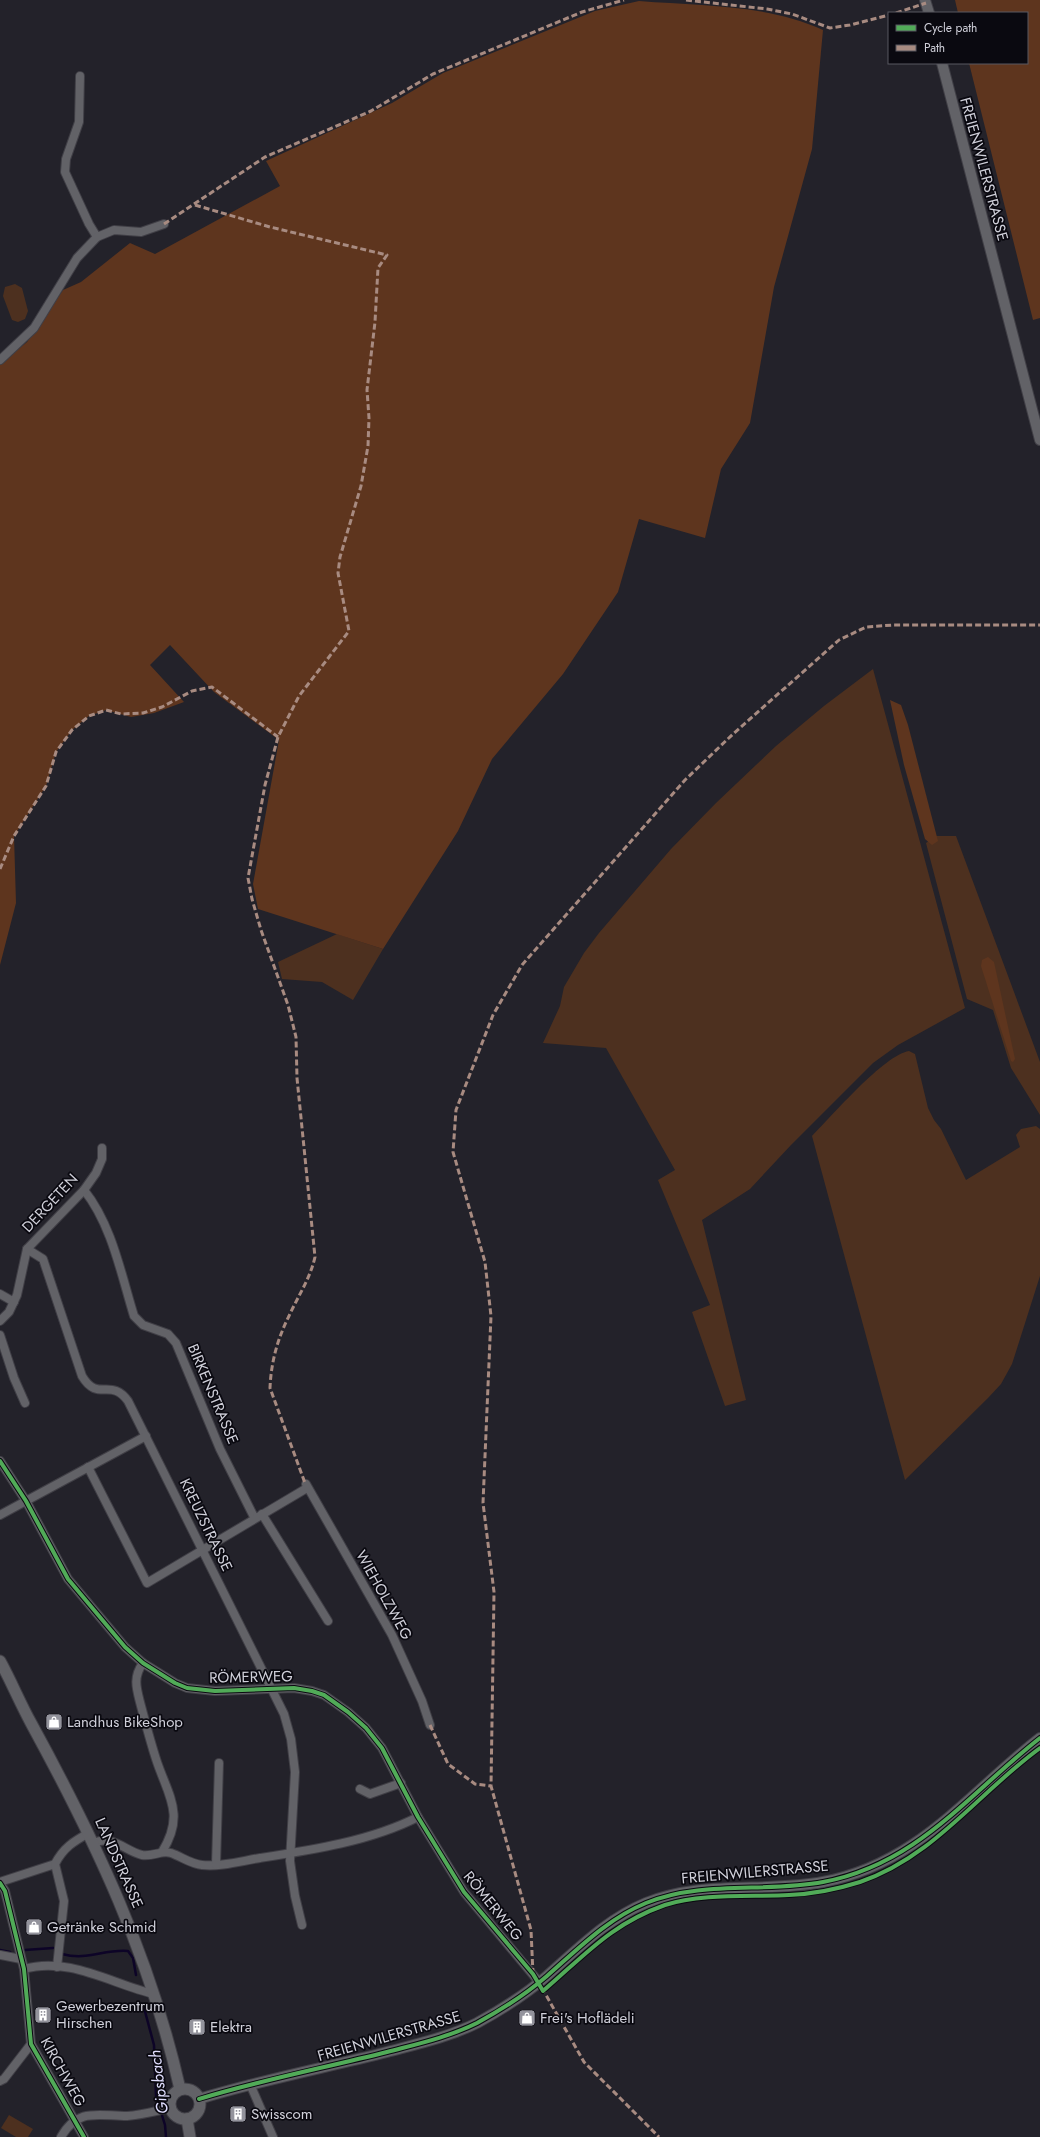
<svg xmlns="http://www.w3.org/2000/svg" width="1040" height="2137" viewBox="0 0 1040 2137" font-family="Jost,sans-serif">
  <style>
    .green { fill: #4d301f }
    .forest { fill: #5e351e }
    .lines { fill: none; stroke-linecap: round; stroke-linejoin: round }
    .stream { stroke: #0d0427; stroke-width: 2.5 }
    .minor-casing { stroke: #403f46; stroke-width: 10 }
    .tertiary-casing { stroke: #403f46; stroke-width: 12 }
    .secondary-casing { stroke: #403f46; stroke-width: 13 }
    .minor { stroke: #626267; stroke-width: 8 }
    .tertiary { stroke: #626267; stroke-width: 10 }
    .secondary { stroke: #626267; stroke-width: 11 }
    .quiet { stroke: #a88b81; stroke-width: 3; stroke-dasharray: 6 3; stroke-linecap: butt }
    .cycleway-casing { stroke: #0a0910; stroke-width: 6 }
    .cycleway { stroke: #51ab58; stroke-width: 4 }
    .labels { text-anchor: middle; stroke-width: 3.5; stroke-linejoin: round; paint-order: stroke }
    .street-label { font-size: 15px; fill: #d0d0da; stroke: #0a0910 }
    .poi-label { font-size: 15px; fill: #d0d0da; stroke: #0a0910; text-anchor: start }
    .water-label { font-size: 16px; font-style: italic; fill: #e0defe; stroke: #0a0910 }
  </style>
  <rect width="100%" height="100%" fill="#23222a"/>
  <!-- green -->
  <g class="green">
    <polygon points="15,284 22,288 28,311 25,319 18,322 12,320 3,296 5,287"/>
    <polygon points="873,669 965,1008 898,1045 873,1063 791,1145 750,1189 702,1220 746,1400 725,1406 692,1312 710,1305 658,1180 675,1170 606,1048 543,1043 560,1006 564,987 584,953 599,933 671,849 716,803 776,746 824,706"/>
    <polygon points="936,836 956,836 1040,1062 1040,1115 1011,1068 993,1010 967,999 926,843"/>
    <polygon points="337,934 383,949 353,1000 322,982 282,979 278,962"/>
    <path d="M 909,1051 L 915,1054 L 928,1108 L 934,1120 L 941,1129 L 966,1180 L 1020,1147 L 1016,1135 L 1021,1129 L 1036,1126 L 1040,1129 L 1040,1276 L 1012,1364 L 1001,1384 L 988,1398 L 905,1480 L 812,1136 C 832,1116 884,1055 909,1051 Z"/>
    <polygon points="9,2115 33,2129 28,2137 16,2137 1,2128"/>
  </g>
  <!-- forest -->
  <g class="forest">
    <polygon points="955,0 1040,0 1040,318 1033,320 969,63 1027,63 1027,13 958,13"/>
    <path d="M 639,1 C 701,6 766,4 823,30 L 812,149 L 774,287 L 750,423 L 721,469 L 705,538 L 639,519 L 618,592 L 563,674 L 492,759 L 458,831 L 383,949 L 258,909 L 253,884 L 279,740 L 214,692 L 170,645 L 150,665 L 184,702 L 154,713 L 131,717 L 106,710 L 89,716 L 72,730 L 56,752 L 46,786 L 14,836 L 16,903 L 0,965 L 0,364 L 27,342 L 63,290 L 81,282 L 130,243 L 155,254 L 280,186 L 266,161 L 392,103 L 443,73 L 595,11 Z"/>
    <polygon points="890,700 901,705 908,725 938,841 932,845 925,839 904,765"/>
    <polygon points="988,957 994,962 1015,1059 1013,1062 1011,1061 981,966 982,960"/>
  </g>
  <g class="lines">
    <!-- stream -->
    <g class="stream">
      <polyline points="0,1950 10,1952"/>
      <polyline points="25,1950 53,1948"/>
      <path d="M 62,1954 C 88,1961 103,1949 128,1951 L 133,1958 L 136,1975"/>
      <polyline points="143,2004 154,2045 156,2096 165,2125 166,2137"/>
    </g>
    <defs>
      <g id="minor">
        <polyline points="80,76 79,122 66,159 65,172 89,224 97,237"/>
        <polyline points="0,360 34,328 77,258 97,237 114,230 141,232 164,224"/>
        <path d="M 84,1190 C 112,1225 121,1274 134,1316 L 143,1325 L 168,1334 L 176,1343 L 220,1449 L 254,1517"/>
        <path d="M 27,1249 L 43,1259 L 82,1376 C 98,1403 111,1377 128,1401 L 284,1714 L 291,1739 L 295,1772 L 290,1861 L 295,1896 L 302,1925"/>
        <polyline points="0,1294 14,1302"/>
        <polyline points="0,1321 9,1312 17,1295 27,1249 84,1190 96,1173 102,1159 102,1148"/>
        <polyline points="0,1335 14,1378 25,1403"/>
        <polyline points="0,1461 26,1501 68,1579 125,1647 143,1663 175,1683 187,1688 215,1691 294,1688 312,1691 324,1695 348,1712 366,1728 382,1748 418,1817 464,1892 539,1982"/>
        <polyline points="88,1467 147,1583 307,1488"/>
        <polyline points="306,1484 392,1635 422,1701 430,1725"/>
        <polyline points="262,1514 328,1621"/>
        <polyline points="0,1515 146,1436"/>
        <path d="M 143,1663 C 132,1678 137,1690 141,1706 C 146,1725 151,1744 157,1762 C 169,1797 185,1815 162,1852"/>
        <polyline points="360,1789 370,1794 401,1783"/>
        <path d="M 94,1843 C 112,1834 125,1851 142,1855 C 153,1857 161,1850 171,1853 C 182,1857 191,1864 202,1865 C 221,1867 241,1861 260,1858 C 312,1850 371,1841 418,1817"/>
        <polyline points="216,1865 219,1763"/>
        <polyline points="0,1882 55,1864"/>
        <polyline points="0,1883 5,1891 24,1969 31,2044 84,2137"/>
        <polyline points="0,1955 21,1959"/>
        <path d="M 57,1967 L 64,1901 L 55,1864 C 63,1848 74,1841 89,1833"/>
        <path d="M 24,1969 C 68,1956 112,1984 154,1994"/>
        <polyline points="0,2081 4,2079 31,2044"/>
        <polyline points="250,2084 273,2137"/>
        <path d="M 61,2137 C 78,2107 99,2116 127,2116 C 141,2115 156,2111 170,2108"/>
      </g>
      <g id="tertiary">
        <polyline points="925,0 929,13"/>
        <polyline points="942,63 1040,440"/>
        <path d="M 199,2099 C 261,2080 324,2068 387,2052 C 417,2044 449,2037 477,2023 C 501,2010 526,1994 547,1976 C 578,1949 607,1919 646,1903 C 701,1880 765,1893 823,1882 C 918,1864 968,1794 1040,1738"/>
      </g>
      <g id="secondary">
        <path d="M 0,1661 C 11,1681 20,1703 31,1723 C 96,1842 150,1956 180,2089"/>
        <circle cx="185" cy="2104" r="15"/>
        <polyline points="187,2119 190,2137"/>
      </g>
    </defs>
    <!-- minor casing -->
    <use href="#minor" class="minor-casing"/>
    <!-- tertiary casing -->
    <use href="#tertiary" class="tertiary-casing"/>
    <!-- secondary casing -->
    <use href="#secondary" class="secondary-casing"/>
    <!-- minor -->
    <use href="#minor" class="minor"/>
    <!-- tertiary -->
    <use href="#tertiary" class="tertiary"/>
    <!-- secondary -->
    <use href="#secondary" class="secondary"/>
    <!-- quiet -->
    <g class="quiet">
      <polyline points="686,0 767,9 792,14 830,28 850,25 889,15"/>
      <polyline points="896,13 926,3"/>
      <path d="M 195,205 L 270,227 L 387,255 L 378,268 L 375,322 L 367,390 L 369,418 L 368,446 L 361,486 L 340,557 L 338,573 L 349,631 L 299,696 L 278,737 L 265,785 L 248,878 L 252,899 L 261,930 L 288,1005 L 296,1037 L 297,1078 L 315,1257 C 310,1279 298,1296 289,1316 C 277,1340 271,1363 270,1388 L 305,1483"/>
      <polyline points="164,224 265,157 371,111 433,74 582,12 624,0"/>
      <polyline points="0,869 14,836 46,786 56,752 72,730 89,716 106,710 121,714 143,713 162,707 192,691 212,687 278,737"/>
      <polyline points="430,1725 448,1764 475,1784 491,1786"/>
      <polyline points="533,1974 531,1930 491,1786 494,1592 483,1503 491,1316 485,1262 453,1152 456,1110 493,1015 522,965 685,780 733,734 839,640 866,627 893,625 1040,625"/>
      <polyline points="542,1988 584,2062 659,2137"/>
    </g>
    <defs>
      <g id="cycleway">
        <path d="M 0,1461 L 26,1501 L 68,1579 L 125,1647 L 143,1663 L 175,1683 L 187,1688 L 215,1691 L 294,1688 L 312,1691 L 324,1695 L 348,1712 L 366,1728 L 382,1748 L 418,1817 L 464,1892 L 533,1974 L 543,1991 C 585,1955 611,1924 665,1905 C 701,1893 751,1897 789,1895 C 812,1894 838,1889 860,1882 C 934,1857 979,1792 1040,1748"/>
        <polyline points="0,1883 5,1891 24,1969 31,2044 84,2137"/>
        <path d="M 199,2099 C 261,2080 324,2068 387,2052 C 417,2044 449,2037 477,2023 C 501,2010 526,1994 547,1976 C 578,1949 607,1919 646,1903 C 701,1880 765,1893 823,1882 C 918,1864 968,1794 1040,1738"/>
      </g>
    </defs>
    <!-- cycleway casing -->
    <use href="#cycleway" class="cycleway-casing"/>
    <!-- cycleway -->
    <use href="#cycleway" class="cycleway"/>
  </g>
  <!-- icons -->
  <defs>
    <symbol id="shop-square" viewBox="-11 -11 22 22"><rect x="-9" y="-9" width="18" height="18" rx="4" fill="#93939c" stroke="#0a0910"/><path d="M-5-2.5h2.3a2.7 3.5 0 0 1 5.4 0H5L5.5 6h-11ZM-1.5-2.5h3a1.5 2.3 0 0 0-3 0Z" fill="#fff"/></symbol>
    <symbol id="building-square" viewBox="-11 -11 22 22"><rect x="-9" y="-9" width="18" height="18" rx="4" fill="#93939c" stroke="#0a0910"/><path d="M-4-6H4V6H1V3H-1V6H-4ZM-2.5-4.3h1.7v1.8h-1.7ZM.8-4.3h1.7v1.8H.8ZM-2.5-1h1.7V.8h-1.7ZM.8-1h1.7V.8H.8Z" fill="#fff"/></symbol>
  </defs>
  <g fill-rule="evenodd">
    <use href="#shop-square" x="44" y="1712" width="20" height="20"/>
    <use href="#shop-square" x="24" y="1917" width="20" height="20"/>
    <use href="#building-square" x="33" y="2005" width="20" height="20"/>
    <use href="#shop-square" x="517" y="2008" width="20" height="20"/>
    <use href="#building-square" x="187" y="2017" width="20" height="20"/>
    <use href="#building-square" x="228" y="2104" width="20" height="20"/>
  </g>
  <g class="labels">
    <!-- street labels -->
    <g class="street-label">
      <text transform="translate(984 169) rotate(75)" y="5">FREIENWILERSTRASSE</text>
      <text transform="translate(50 1203) rotate(-47)" y="5">DERGETEN</text>
      <text transform="translate(213 1394) rotate(67)" y="5">BIRKENSTRASSE</text>
      <text transform="translate(206 1525) rotate(64)" y="5">KREUZSTRASSE</text>
      <text transform="translate(384 1595) rotate(61)" y="5">WIEHOLZWEG</text>
      <text transform="translate(251 1677) rotate(-1)" y="5">RÖMERWEG</text>
      <text transform="translate(119 1863) rotate(66)" y="5">LANDSTRASSE</text>
      <text transform="translate(755 1872) rotate(-5)" y="5">FREIENWILERSTRASSE</text>
      <text transform="translate(493 1906) rotate(51)" y="5">RÖMERWEG</text>
      <text transform="translate(389 2036) rotate(-16)" y="5">FREIENWILERSTRASSE</text>
      <text transform="translate(63 2072) rotate(61)" y="5">KIRCHWEG</text>
    </g>
    <!-- poi labels -->
    <g class="poi-label">
      <text x="67" y="1727">Landhus BikeShop</text>
      <text x="47" y="1932">Getränke Schmid</text>
      <text x="56" y="2011">Gewerbezentrum<tspan x="56" dy="17">Hirschen</tspan></text>
      <text x="540" y="2023">Frei's Hoflädeli</text>
      <text x="210" y="2032">Elektra</text>
      <text x="251" y="2119">Swisscom</text>
    </g>
    <!-- water labels -->
    <g class="water-label">
      <text transform="translate(158 2082) rotate(-97)" y="6">Gipsbach</text>
    </g>
  </g>
  <!-- legend -->
  <rect x="888" y="12" width="140" height="52" fill="#0a0910" stroke="#595961"/>
  <rect x="896" y="25" width="20" height="6" fill="#51ab58" stroke="#595961"/>
  <text x="924" y="32" font-size="12" fill="#d0d0da">Cycle path</text>
  <rect x="896" y="45" width="20" height="6" fill="#a88b81" stroke="#595961"/>
  <text x="924" y="52" font-size="12" fill="#d0d0da">Path</text>
</svg>
